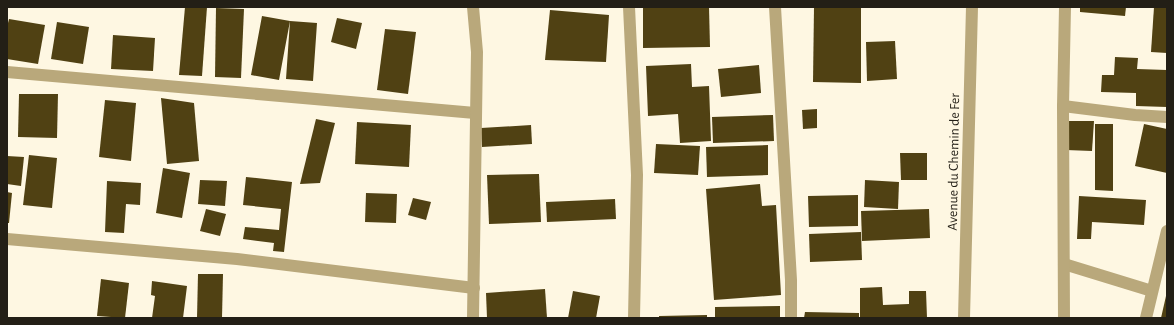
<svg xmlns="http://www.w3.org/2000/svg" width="1174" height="325" viewBox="0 0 1174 325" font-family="'Alegreya Sans',sans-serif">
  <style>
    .building { fill: #504113 }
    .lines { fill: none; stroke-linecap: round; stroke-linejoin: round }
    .minor { stroke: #b9a87b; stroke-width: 12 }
    .labels { text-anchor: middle; stroke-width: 4; stroke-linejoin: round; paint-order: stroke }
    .street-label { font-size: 14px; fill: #231f16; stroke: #fef7e2 }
  </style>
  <rect width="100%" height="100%" fill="#fef7e2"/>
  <!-- building -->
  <g class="building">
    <polygon points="185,7 207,7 202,76 179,75"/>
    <polygon points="643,7 709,7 710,47 643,48"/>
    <polygon points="814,7 861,7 861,83 813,82"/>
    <polygon points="1080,7 1126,7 1125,16 1080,12"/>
    <polygon points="1154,7 1167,8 1167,53 1151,52"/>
    <polygon points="216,8 244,9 241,78 215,77"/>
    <polygon points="550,10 609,15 606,62 545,60"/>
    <polygon points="262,16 290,21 317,23 313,81 286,79 290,21 279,80 251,75"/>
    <polygon points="337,18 362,23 356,49 331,42"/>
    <polygon points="9,19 45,25 38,64 7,59 7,27"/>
    <polygon points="57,22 89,27 83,64 51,59"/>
    <polygon points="385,29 416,32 408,94 377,90"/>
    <polygon points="113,35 155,38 153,71 111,69"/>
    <polygon points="895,41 897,79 867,81 866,42"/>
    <polygon points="1115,57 1138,58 1137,69 1167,70 1167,107 1136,106 1136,93 1101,92 1102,75 1114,75"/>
    <polygon points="691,64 692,87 709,86 711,141 680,143 678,114 648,116 646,66"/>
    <polygon points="759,65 761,93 721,97 718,69"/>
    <polygon points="19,94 58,94 57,138 18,137"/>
    <polygon points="161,98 194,103 199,161 167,164"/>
    <polygon points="105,100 136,103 131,161 99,157"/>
    <polygon points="817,109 817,128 803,129 802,110"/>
    <polygon points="773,115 774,141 713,143 712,117"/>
    <polygon points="316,119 335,123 320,183 300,184"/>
    <polygon points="1068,121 1094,121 1092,151 1066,150"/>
    <polygon points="357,122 411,125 409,167 355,164"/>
    <polygon points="1095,124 1113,124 1113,191 1095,190"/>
    <polygon points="1144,124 1167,129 1167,173 1135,166"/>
    <polygon points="531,125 532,144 482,147 481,128"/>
    <polygon points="656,144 700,146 698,175 654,173"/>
    <polygon points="768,145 768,175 707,177 706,147"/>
    <polygon points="900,153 927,153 927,180 901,180"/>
    <polygon points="29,155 57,158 52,208 23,205"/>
    <polygon points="7,156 24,157 21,186 7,184"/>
    <polygon points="163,168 190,173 182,218 156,213"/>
    <polygon points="539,174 541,222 489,224 487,175"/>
    <polygon points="246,177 292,182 284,252 273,251 274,243 243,239 245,227 279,230 281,209 243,205"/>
    <polygon points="200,180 227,181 225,206 198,204"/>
    <polygon points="865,180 899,182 898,209 864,207"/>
    <polygon points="107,181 141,183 140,205 126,204 124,233 105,232"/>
    <polygon points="760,184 762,206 776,205 781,295 714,300 706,189"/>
    <polygon points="7,192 12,193 9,223 7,223"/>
    <polygon points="366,193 397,194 396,223 365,222"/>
    <polygon points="858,195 858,226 809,227 808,196"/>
    <polygon points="1079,196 1146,200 1144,225 1092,222 1091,239 1077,239"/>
    <polygon points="413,198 431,202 426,220 408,215"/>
    <polygon points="615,199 616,219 547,222 546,202"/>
    <polygon points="206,209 226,214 220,236 200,231"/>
    <polygon points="929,209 930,238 862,241 861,211"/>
    <polygon points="861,232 862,260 810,262 809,234"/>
    <polygon points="198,274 223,274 222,318 197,318"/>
    <polygon points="101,279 129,283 125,318 97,316"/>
    <polygon points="152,281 187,286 183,318 152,318 155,296 151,295"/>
    <polygon points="882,287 883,305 909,304 909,291 926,291 927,318 860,318 860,288"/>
    <polygon points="545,289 547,318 487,318 486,293"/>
    <polygon points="573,291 600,296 596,318 568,318"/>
    <polygon points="1166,296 1167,318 1161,318"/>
    <polygon points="780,306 780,318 715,318 715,307"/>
    <polygon points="805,312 859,313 859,318 804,318"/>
    <polygon points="707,315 707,318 659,318 659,316"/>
  </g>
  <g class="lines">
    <!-- minor -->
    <g class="minor">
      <polyline points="629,7 637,175 634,318"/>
      <polyline points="775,7 791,280 791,318"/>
      <polyline points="7,72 475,113"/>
      <polyline points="1063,106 1135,115 1167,117"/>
      <polyline points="7,239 237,259 474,288"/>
      <polyline points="1064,264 1152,291"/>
      <polyline points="473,318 477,52 473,7"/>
      <polyline points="964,318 972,7"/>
      <polyline points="1064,318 1063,106 1065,7"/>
      <polyline points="1146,318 1167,231"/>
    </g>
  </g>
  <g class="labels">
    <!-- street labels -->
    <g class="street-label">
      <text transform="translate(953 162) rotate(-89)" y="5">Avenue du Chemin de Fer</text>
    </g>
  </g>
  <!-- border -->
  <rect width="1174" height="325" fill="none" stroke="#231f16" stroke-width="16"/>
</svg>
